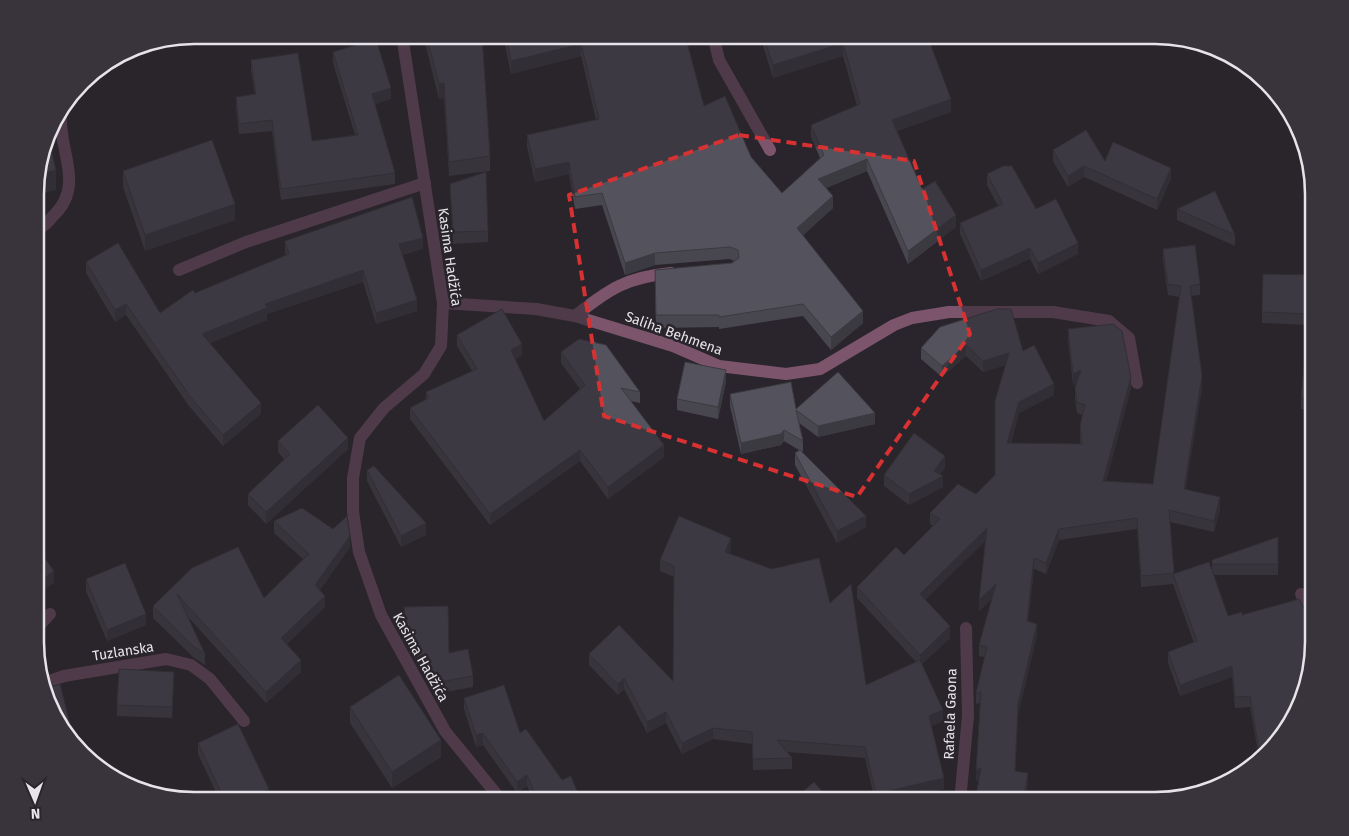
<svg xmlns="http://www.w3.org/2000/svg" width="1349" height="836" viewBox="0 0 1349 836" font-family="'Fira Sans',sans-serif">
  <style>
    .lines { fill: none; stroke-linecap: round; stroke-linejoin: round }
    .lane { stroke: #7c556d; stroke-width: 12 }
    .street { stroke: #7c556d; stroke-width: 12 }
    .wall { fill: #484750 }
    .shaded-wall { fill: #3b3a41 }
    .building { fill: #54535d; stroke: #3b3a41 }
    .marked { fill: none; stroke: #d73132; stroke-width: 4; stroke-dasharray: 10 6; stroke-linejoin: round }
    .labels { text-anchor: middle; stroke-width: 5; stroke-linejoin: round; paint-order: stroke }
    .street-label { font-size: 14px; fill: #e7e4e9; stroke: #2a252c }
    .rim { fill: none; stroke: #e7e4e9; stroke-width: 2.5 }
  </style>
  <rect width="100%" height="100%" fill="#2a252c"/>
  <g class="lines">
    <!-- lane -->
    <g class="lane">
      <path d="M 36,230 C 44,227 49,221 54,215 C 86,184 57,149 61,111"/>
      <polyline points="1301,594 1314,622"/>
    </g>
    <!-- street -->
    <g class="street">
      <polyline points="402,35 443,303 441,346 424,374 384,408 360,438 353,478 353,512 359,552 381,615 445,731 502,801"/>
      <polyline points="713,35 719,60 770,150"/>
      <polyline points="179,270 246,242 425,183"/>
      <polyline points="443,303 536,309 575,316 673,346 719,366 786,374 820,369 894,325 912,318 949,312 1053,312 1109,321 1129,338 1137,383"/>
      <path d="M 575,316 C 609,289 627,277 671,273"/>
      <polyline points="36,629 50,614"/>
      <polyline points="44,683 64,676 166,659 191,665 210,679 244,721"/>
      <polyline points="960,801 968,716 966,628"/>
    </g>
  </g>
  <!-- wall -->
  <g class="wall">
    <polygon points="423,35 482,35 490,156 490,171 449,176 444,98 439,99"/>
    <polygon points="503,35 685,35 704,106 751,157 782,193 820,158 811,137 811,125 857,106 843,56 773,78 763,46 763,35 927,35 951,112 897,131 922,189 956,227 908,264 867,171 826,188 833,208 803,235 863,323 831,350 803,316 719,329 719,327 656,328 655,270 732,263 734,261 730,259 655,265 625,275 602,205 575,209 569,174 535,182 527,147 527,135 596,120 582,60 581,56 511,74"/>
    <polygon points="333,52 391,99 375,104 395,173 395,184 281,200 272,131 239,134 236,108 236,97 255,95 251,71 251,60 312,141 355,135 333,63"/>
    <polygon points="1053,150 1105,161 1171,179 1157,210 1084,177 1068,187 1053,161"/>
    <polygon points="123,171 235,220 145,251 123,187"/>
    <polygon points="987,174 1036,209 1078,254 1038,274 1030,259 981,281 960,234 960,223 998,206 987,185"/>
    <polygon points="450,184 488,231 488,242 453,244"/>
    <polygon points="1177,209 1235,235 1235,246 1177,220"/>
    <polygon points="285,241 423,249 402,255 417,311 376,324 363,282 267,314 267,320 210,343 261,414 223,446 189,406 126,315 115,322 86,273 86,262 160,313 195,293 286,256 285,252"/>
    <polygon points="1163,249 1200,284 1200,295 1191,296 1202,388 1185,489 1220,509 1214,532 1170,522 1174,574 1212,570 1212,560 1278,537 1278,575 1214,575 1228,616 1242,615 1314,653 1287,730 1259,757 1250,707 1235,708 1232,677 1180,696 1168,663 1168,652 1194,643 1173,584 1141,587 1137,529 1059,540 1046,574 1034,569 1028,621 1037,635 1018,715 1015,771 1028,784 1025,801 975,801 979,780 976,781 980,703 976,704 976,693 985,657 979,656 979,645 992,599 979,611 985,541 925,600 950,638 922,664 943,721 931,726 944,789 895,801 875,801 865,758 787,752 792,758 792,769 753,770 752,744 713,739 682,754 666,723 647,733 624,689 618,695 589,665 589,654 673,681 674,577 660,571 660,560 731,549 729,553 830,603 866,685 916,662 857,598 857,587 904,555 933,526 930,524 930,513 976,494 995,475 1006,365 983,372 966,356 942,377 921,359 921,348 940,327 1023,351 1054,395 1019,413 1011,443 1080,444 1080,426 1082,415 1077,413 1075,399 1075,388 1076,384 1073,385 1068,340 1068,329 1131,388 1106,481 1153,484 1179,297 1168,295 1163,260"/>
    <polygon points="1314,275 1314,410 1301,409 1301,398 1308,325 1262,323 1262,312"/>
    <polygon points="457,335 522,355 515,359 544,421 580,389 561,363 561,352 640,392 640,403 631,401 664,457 608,499 580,461 490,525 410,419 410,408 426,399 426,392 472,371 457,346"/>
    <polygon points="726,382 718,419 677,410 677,399"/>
    <polygon points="730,394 796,409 875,424 818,437 799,423 803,441 803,452 801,451 866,527 837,543 795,465 795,453 799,450 784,441 781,445 741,454 730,406"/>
    <polygon points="278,441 348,449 266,524 248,505 248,494 284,459 278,452"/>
    <polygon points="945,468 940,474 943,487 909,505 884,486 884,475"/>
    <polygon points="367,470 426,535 401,547 367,481"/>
    <polygon points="274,521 350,547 320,590 325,607 287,644 301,672 266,703 188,617 205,654 205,665 193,657 153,618 153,606 192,568 264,598 303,559 274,533"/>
    <polygon points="86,579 146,625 107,641 86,591"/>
    <polygon points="404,607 473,676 473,687 434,694 405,641"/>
    <polygon points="174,683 172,718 117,716 117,705"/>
    <polygon points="464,698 520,733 581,801 534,801 527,786 517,793 483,745 476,747 464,709"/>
    <polygon points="350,707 441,757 392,788 350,723"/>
    <polygon points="198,743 269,800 267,801 220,801 198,754"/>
  </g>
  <!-- shaded-wall -->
  <g class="shaded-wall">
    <polygon points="843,43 843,56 773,78 773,65"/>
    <polygon points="581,44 581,56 511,74 511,61"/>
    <polygon points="444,83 444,98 439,99 439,84"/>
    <polygon points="391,88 391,99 372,105 372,94"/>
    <polygon points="951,99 951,112 892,133 892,120"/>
    <polygon points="867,159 867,171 818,191 818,179"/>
    <polygon points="569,162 569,174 535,182 535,169"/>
    <polygon points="1084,166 1084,177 1068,187 1068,176"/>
    <polygon points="1171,168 1171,179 1157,210 1157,199"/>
    <polygon points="56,170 56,190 36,195 36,175"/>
    <polygon points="833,196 833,208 797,241 797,228"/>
    <polygon points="235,204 235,220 145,251 145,235"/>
    <polygon points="956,215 956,227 908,264 908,251"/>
    <polygon points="423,238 423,249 399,255 399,244"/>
    <polygon points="1078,243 1078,254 1038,274 1038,263"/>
    <polygon points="1030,248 1030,259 981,281 981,270"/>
    <polygon points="655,253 655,265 625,275 625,263"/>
    <polygon points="363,270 363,282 267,314 267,320 202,346 202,334 265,304"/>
    <polygon points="417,300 417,311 376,324 376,313"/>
    <polygon points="126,304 126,315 115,322 115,310"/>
    <polygon points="863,311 863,323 831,350 831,337"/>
    <polygon points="522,344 522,355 511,362 511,350"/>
    <polygon points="966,345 966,356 942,377 942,366"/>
    <polygon points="1009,353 1009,364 983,372 983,361"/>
    <polygon points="726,370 726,382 718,419 718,407"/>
    <polygon points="1081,370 1081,382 1073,385 1073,374"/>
    <polygon points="1202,376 1202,388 1184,500 1184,489"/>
    <polygon points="1131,377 1131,388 1103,492 1103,481"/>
    <polygon points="1054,384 1054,395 1019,413 1007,454 1007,443 1019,402"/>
    <polygon points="261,403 261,414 223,446 223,435"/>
    <polygon points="875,413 875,424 818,437 818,426"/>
    <polygon points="784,430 784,441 781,445 741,454 741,443"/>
    <polygon points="348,438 348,449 266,524 266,512"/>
    <polygon points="664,445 664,457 608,499 608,487"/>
    <polygon points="580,450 580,461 490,525 490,514"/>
    <polygon points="945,456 945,468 937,478 943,476 943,487 909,505 909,494 934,471"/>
    <polygon points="1220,497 1220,509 1214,532 1214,521"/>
    <polygon points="866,516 866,527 837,543 837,531"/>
    <polygon points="426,523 426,535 401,547 401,536"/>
    <polygon points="987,528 987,539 920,605 920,594"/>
    <polygon points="1059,529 1059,540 1046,574 1046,563"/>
    <polygon points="350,536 350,547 315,597 315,585"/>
    <polygon points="731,538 731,549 725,563 725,552"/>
    <polygon points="1034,558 1034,569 1027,632 1027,621"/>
    <polygon points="54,571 54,583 36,595 36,584"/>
    <polygon points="996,584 996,595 979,611 979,600"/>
    <polygon points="325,596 325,607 281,650 281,638"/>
    <polygon points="146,614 146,625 107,641 107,630"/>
    <polygon points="1037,624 1037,635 1018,715 1015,782 1018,704"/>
    <polygon points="950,626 950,638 920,666 920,655"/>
    <polygon points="301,660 301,672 266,703 266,692"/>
    <polygon points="1232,666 1232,677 1180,696 1180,685"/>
    <polygon points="174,672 174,683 172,718 172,707"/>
    <polygon points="624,678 624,689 618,695 618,684"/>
    <polygon points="943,710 943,721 929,727 929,716"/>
    <polygon points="666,712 666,723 647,733 647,722"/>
    <polygon points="70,724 70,735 67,736 62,730 60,726"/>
    <polygon points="713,728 713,739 682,754 682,743"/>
    <polygon points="483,733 483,745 476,747 476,735"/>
    <polygon points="441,740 441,757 392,788 392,772"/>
    <polygon points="981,768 981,780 976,781 976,770"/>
    <polygon points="1028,773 1028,784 1025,801 1023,801"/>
    <polygon points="527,775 527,786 517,793 517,782"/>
    <polygon points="944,778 944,789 895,801 876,801 876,794"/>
    <polygon points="269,789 269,800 267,801 243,801"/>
  </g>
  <!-- building -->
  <g class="building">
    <polygon points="426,35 482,35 490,156 449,162 444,83 439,84"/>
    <polygon points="506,35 685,35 704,106 725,96 751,157 782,193 824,155 811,125 860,104 843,43 773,65 763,35 927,35 951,99 892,120 922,189 935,181 956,215 908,251 867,159 818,179 833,196 797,228 863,311 831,337 803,304 719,317 719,315 656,315 655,270 732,263 739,258 738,250 730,247 655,253 625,263 602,193 575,197 569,162 535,169 527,135 599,119 582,47 581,44 511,61"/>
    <polygon points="376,39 391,88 372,94 395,173 281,189 272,120 239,124 236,97 256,94 251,60 298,53 312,141 358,135 333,52"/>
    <polygon points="1086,130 1105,161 1113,142 1171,168 1157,199 1084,166 1068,176 1053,150"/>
    <polygon points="48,136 56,170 36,175 36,173"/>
    <polygon points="212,140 235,204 145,235 123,171"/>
    <polygon points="1003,166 1012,166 1036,209 1056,199 1078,243 1038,263 1030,248 981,270 960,223 1003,204 987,174"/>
    <polygon points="486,172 488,231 453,232 450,184"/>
    <polygon points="1215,191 1235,235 1177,209"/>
    <polygon points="412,197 423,238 399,244 417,300 376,313 363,270 265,304 267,308 202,334 261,403 223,435 189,395 126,304 115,310 86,262 118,243 160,313 193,290 195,293 289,254 285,241"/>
    <polygon points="1195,245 1200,284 1190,286 1202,376 1184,489 1220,497 1214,521 1169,510 1174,573 1141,576 1137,518 1059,529 1046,563 1034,558 1027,621 1037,624 1018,704 1015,771 1028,773 1023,801 975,801 981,768 976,770 981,692 976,693 987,647 979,645 996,584 979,600 987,528 920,594 950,626 920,655 857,587 896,547 904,555 940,519 930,513 958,484 976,494 995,475 995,401 1009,353 983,361 966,345 942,366 921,348 940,327 997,309 1011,309 1023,351 1034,345 1054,384 1019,402 1007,443 1082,444 1080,426 1085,405 1077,402 1075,388 1081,370 1073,374 1068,329 1113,324 1122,331 1131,377 1103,481 1153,484 1181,286 1168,284 1163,249"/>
    <polygon points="1263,274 1314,275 1314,399 1301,398 1309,314 1262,312"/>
    <polygon points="502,309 522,344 511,350 544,421 585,385 561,352 579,339 606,345 640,392 621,388 664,445 608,487 580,450 490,514 410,408 429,398 426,392 477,369 457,335"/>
    <polygon points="685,362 726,370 718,407 677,399"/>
    <polygon points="838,372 875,413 818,426 796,410 803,441 784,430 781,434 741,443 730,394 791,382 796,409"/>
    <polygon points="318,405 348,438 266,512 248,494 290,454 278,441"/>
    <polygon points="914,433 945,456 934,471 943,476 909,494 884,475"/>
    <polygon points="800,450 866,516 837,531 795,453"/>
    <polygon points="374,466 426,523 401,536 367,470"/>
    <polygon points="302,508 333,529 347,516 350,536 315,585 325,596 281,638 301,660 266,692 177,594 205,654 193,646 153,606 192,568 238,547 264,598 309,554 274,521"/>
    <polygon points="679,516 731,538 725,552 772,569 819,558 830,603 851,584 866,685 920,660 943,710 929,716 944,778 876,794 865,747 777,740 792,758 753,759 752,732 713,728 682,743 666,712 647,722 624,678 618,684 589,654 619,625 673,681 674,566 660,560"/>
    <polygon points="1278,537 1278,564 1212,564 1212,560"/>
    <polygon points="36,546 54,571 36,584"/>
    <polygon points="1209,562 1228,616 1242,612 1242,615 1299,599 1309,617 1314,634 1314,653 1292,715 1291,716 1291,719 1287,730 1260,756 1250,696 1235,697 1232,666 1180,685 1168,652 1197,641 1173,574"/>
    <polygon points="125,563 146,614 107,630 86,579"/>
    <polygon points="448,606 449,653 468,649 473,676 434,683 405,630 404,607"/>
    <polygon points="119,669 174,672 172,707 117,705"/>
    <polygon points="399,675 441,740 392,772 350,707"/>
    <polygon points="60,684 70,724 60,726 46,688"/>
    <polygon points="504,685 520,733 526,729 562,780 571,776 581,801 538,801 527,775 517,782 483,733 476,735 464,698"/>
    <polygon points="238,724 269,789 243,801 225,801 198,743"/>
    <polygon points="87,756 100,758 99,767"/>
    <polygon points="814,782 830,801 792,801"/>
  </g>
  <!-- marked area -->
  <path d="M0 0H1349V836H0ZM 739,135 L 914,161 L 970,334 L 857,497 L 604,416 L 569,195 Z" fill="#2a252c" fill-opacity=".55" fill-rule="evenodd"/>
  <path class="marked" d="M 739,135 L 914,161 L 970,334 L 857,497 L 604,416 L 569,195 Z"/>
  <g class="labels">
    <!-- street labels -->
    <g class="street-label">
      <text transform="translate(450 257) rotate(82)" y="5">Kasima Hadžića</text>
      <text transform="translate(674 333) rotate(20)" y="5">Saliha Behmena</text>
      <text transform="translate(123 651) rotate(-9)" y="5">Tuzlanska</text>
      <text transform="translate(421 657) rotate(61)" y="5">Kasima Hadžića</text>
      <text transform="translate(950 714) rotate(-88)" y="5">Rafaela Gaona</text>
    </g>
  </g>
  <!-- crop -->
  <path d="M0 0H1349V836H0ZM194 44H1155A150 150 0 0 1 1305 194V642A150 150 0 0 1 1155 792H194A150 150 0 0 1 44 642V194A150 150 0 0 1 194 44Z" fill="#39343b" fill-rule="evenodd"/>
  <path class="rim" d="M194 44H1155A150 150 0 0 1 1305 194V642A150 150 0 0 1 1155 792H194A150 150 0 0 1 44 642V194A150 150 0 0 1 194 44Z"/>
  <!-- north arrow -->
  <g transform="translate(35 801) rotate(178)" stroke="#2a252c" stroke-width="4" paint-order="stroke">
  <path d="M0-4L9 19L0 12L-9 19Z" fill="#e7e4e9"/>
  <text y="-8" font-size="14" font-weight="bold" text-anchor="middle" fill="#e7e4e9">N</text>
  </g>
</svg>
